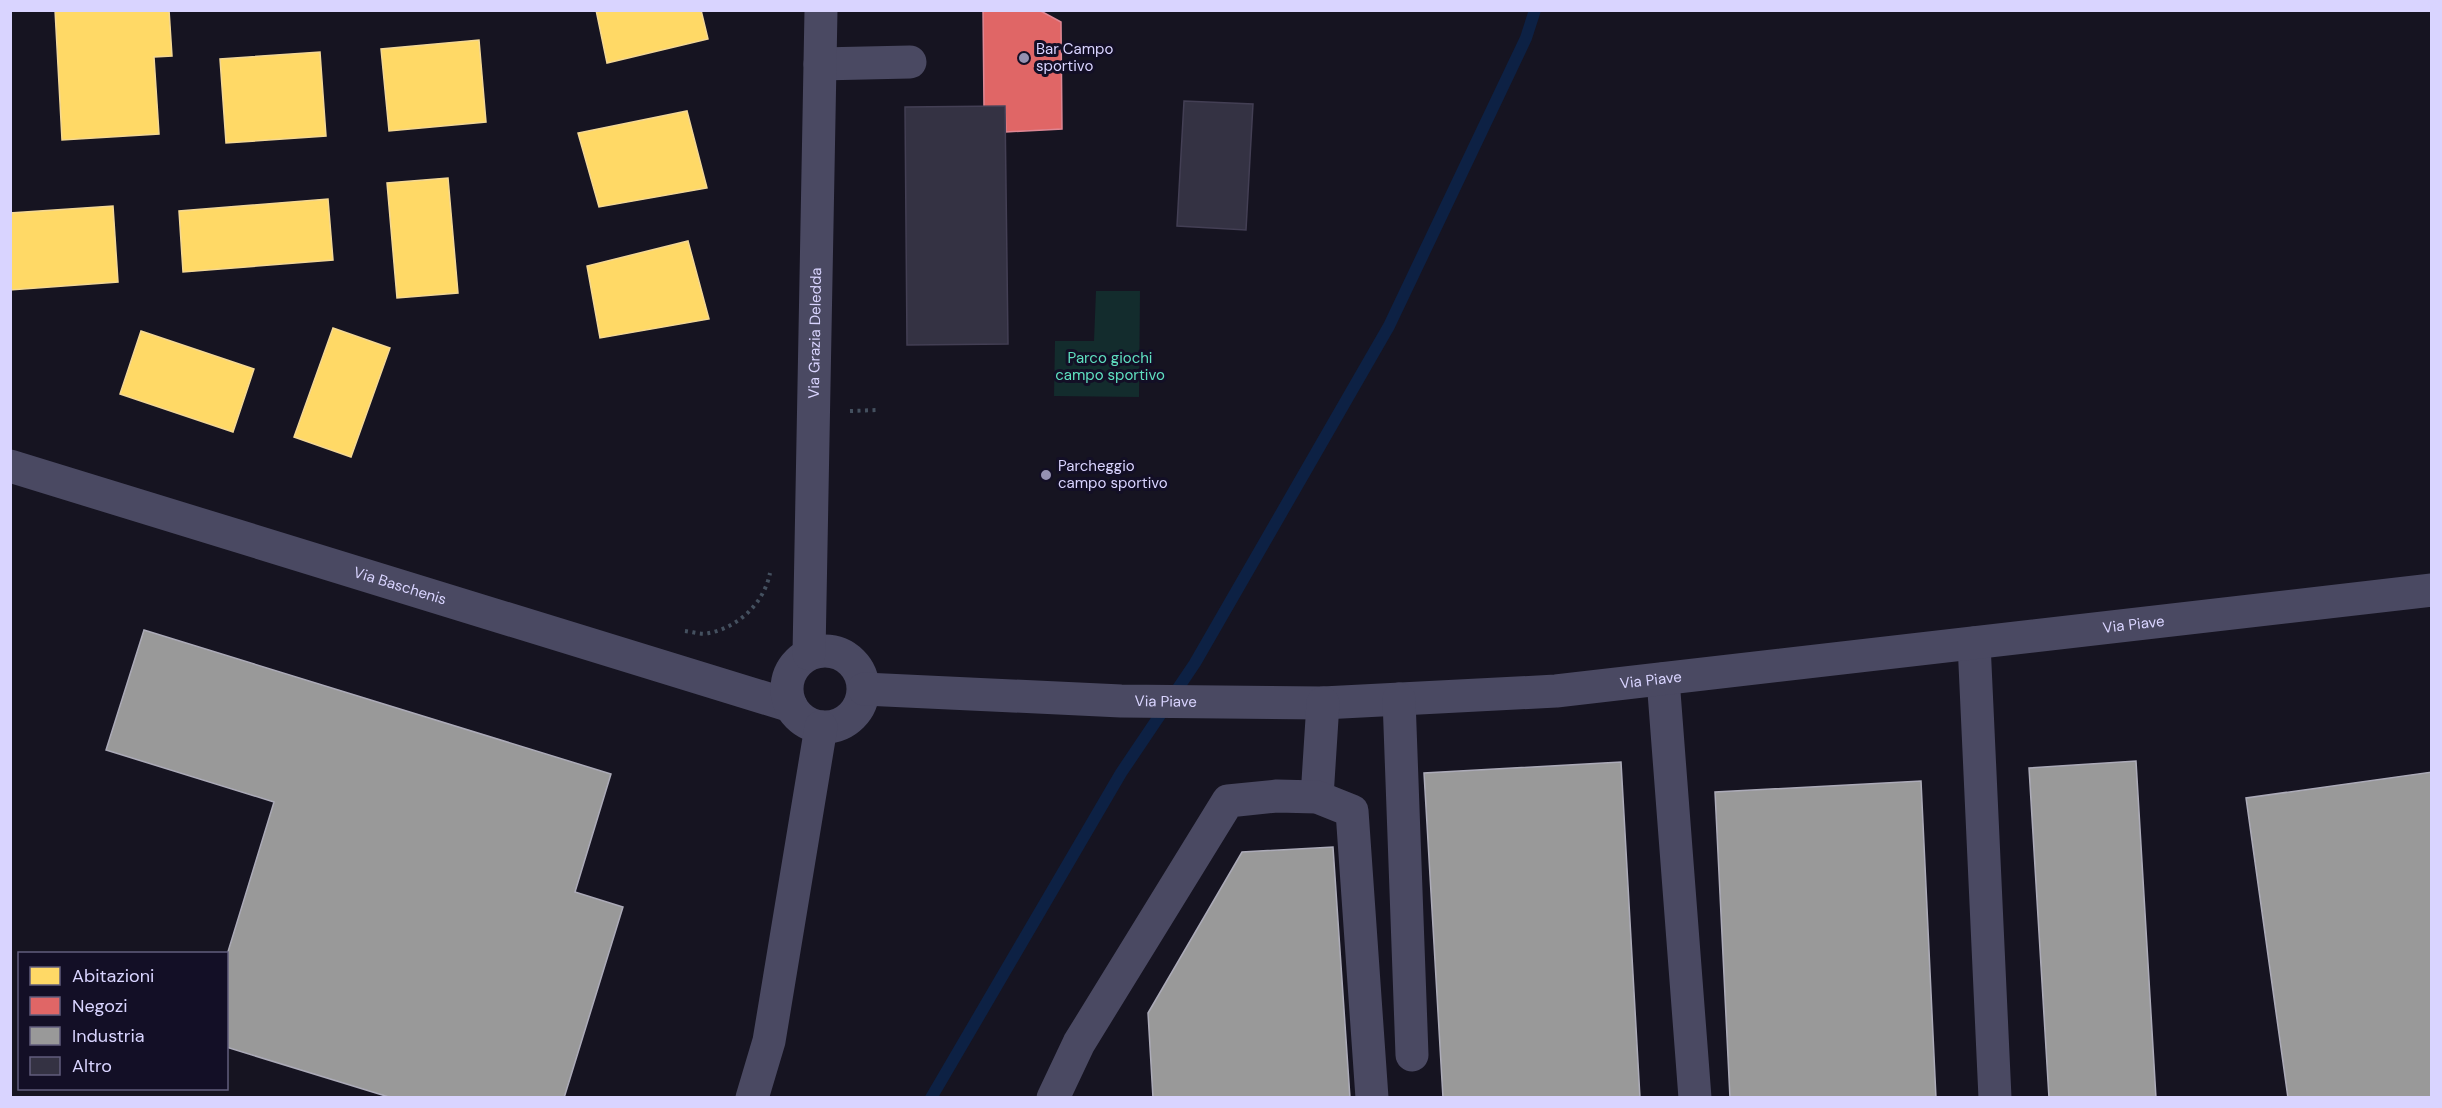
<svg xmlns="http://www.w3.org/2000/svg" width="2442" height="1108" viewBox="0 0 2442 1108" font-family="'DM Sans',sans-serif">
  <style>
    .green { fill: #132c2d }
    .homes { fill: #ffd966; stroke: #f4d894; stroke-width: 1.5 }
    .shops { fill: #e06666; stroke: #de8794; stroke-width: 1.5 }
    .industry { fill: #999; stroke: #acabb8; stroke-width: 1.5 }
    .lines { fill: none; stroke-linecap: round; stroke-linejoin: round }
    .stream { stroke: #0d2144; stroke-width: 12 }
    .building { fill: #343243; stroke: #433f54; stroke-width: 1.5 }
    .path { stroke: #44505f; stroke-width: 4; stroke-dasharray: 3 4.5; stroke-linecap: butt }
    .minor { stroke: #4a4962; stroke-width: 33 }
    .poi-dot { fill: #9591b1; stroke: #130f26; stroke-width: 2 }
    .labels { text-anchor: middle; stroke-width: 6; stroke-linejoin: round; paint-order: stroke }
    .poi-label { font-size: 15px; fill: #d9d4ff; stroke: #130f26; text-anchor: start }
    .street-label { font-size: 15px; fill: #d9d4ff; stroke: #130f26 }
    .park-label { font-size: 15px; fill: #5fe0c0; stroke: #130f26 }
  </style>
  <rect width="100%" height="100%" fill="#161421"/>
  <!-- green -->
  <polygon class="green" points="1096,291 1140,291 1139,397 1054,396 1055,341 1094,341"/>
  <!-- homes -->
  <g class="homes">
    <polygon points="55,10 169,10 172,56 154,57 159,134 62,140"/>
    <polygon points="596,10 701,10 708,39 607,63"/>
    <polygon points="479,40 486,122 389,131 381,49"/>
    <polygon points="320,52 326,136 226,143 220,59"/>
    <polygon points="687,111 707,188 599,207 578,133"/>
    <polygon points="448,178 458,293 397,298 387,183"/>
    <polygon points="328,199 333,260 183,272 179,211"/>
    <polygon points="113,206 118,282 10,290 10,213"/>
    <polygon points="688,241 709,319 600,338 587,266"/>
    <polygon points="333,328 390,348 351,457 294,437"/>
    <polygon points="141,331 254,369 233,432 120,394"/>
  </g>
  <!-- shops -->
  <polygon class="shops" points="983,10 1039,10 1061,22 1062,129 1006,132 1005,106 984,107"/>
  <!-- industry -->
  <g class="industry">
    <polygon points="144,630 611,774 575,892 623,907 564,1098 392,1098 226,1047 226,958 274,802 106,750"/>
    <polygon points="2136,761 2156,1098 2049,1098 2029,768"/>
    <polygon points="1621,762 1640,1098 1443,1098 1424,773"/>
    <polygon points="2432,772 2432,1098 2288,1098 2246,798"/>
    <polygon points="1921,781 1936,1098 1730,1098 1715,792"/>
    <polygon points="1333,847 1350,1098 1153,1098 1148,1013 1242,852"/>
  </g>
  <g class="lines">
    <!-- stream -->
    <polyline class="stream" points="931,1098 1121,773 1195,663 1389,326 1526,38 1535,10"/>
  </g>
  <!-- building -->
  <g class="building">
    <polygon points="1184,101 1253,104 1246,230 1177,226"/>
    <polygon points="1005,106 1008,344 907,345 905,107"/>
  </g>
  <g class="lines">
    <!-- path -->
    <g class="path">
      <polyline points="850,411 878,410"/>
      <path d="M 685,631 C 693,632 702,635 709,633 C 739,627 764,603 770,573"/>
    </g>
    <!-- minor -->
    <g class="minor">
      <polyline points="820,64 910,62"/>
      <path id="s1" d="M 10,466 L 791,706"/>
      <polyline points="1974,643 1995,1098"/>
      <circle cx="825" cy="689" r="38"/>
      <path id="s2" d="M 809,654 L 821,10"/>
      <polyline points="1663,679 1695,1098"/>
      <path id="s3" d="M 864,689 L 1121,701 L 1323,703 L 1556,691 L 2432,590"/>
      <polyline points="1399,699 1412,1055"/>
      <polyline points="1317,797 1323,703"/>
      <polyline points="752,1098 769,1041 821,727"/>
      <polyline points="1053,1098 1079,1043 1228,801 1277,796 1317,797 1352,811 1372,1098"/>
    </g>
  </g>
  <!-- markers -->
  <g class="poi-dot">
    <circle cx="1024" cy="58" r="6"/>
    <circle cx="1046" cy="475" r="6"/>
  </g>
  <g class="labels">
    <!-- poi labels -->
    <g class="poi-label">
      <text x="1036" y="54">Bar Campo<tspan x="1036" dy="17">sportivo</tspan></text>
      <text x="1058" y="471">Parcheggio<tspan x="1058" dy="17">campo sportivo</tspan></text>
    </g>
    <!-- street labels -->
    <g class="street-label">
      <text dy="5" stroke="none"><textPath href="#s2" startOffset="321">Via Grazia Deledda</textPath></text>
      <text dy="5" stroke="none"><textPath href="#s1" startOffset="408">Via Baschenis</textPath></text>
      <text dy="5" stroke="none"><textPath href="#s3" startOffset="1274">Via Piave</textPath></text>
      <text dy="5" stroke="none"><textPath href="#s3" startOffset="788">Via Piave</textPath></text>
      <text dy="5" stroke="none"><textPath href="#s3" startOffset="302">Via Piave</textPath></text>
    </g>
    <!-- park labels -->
    <g class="park-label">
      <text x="1110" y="363">Parco giochi<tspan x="1110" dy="17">campo sportivo</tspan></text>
    </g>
  </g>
  <!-- border -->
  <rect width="2442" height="1108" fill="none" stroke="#d9d4ff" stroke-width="24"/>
  <!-- legend -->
  <rect x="18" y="952" width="210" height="138" fill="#130f26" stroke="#625e7d" stroke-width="1.5"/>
  <rect x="30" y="967" width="30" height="18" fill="#ffd966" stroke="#625e7d" stroke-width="1.5"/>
  <text x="72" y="982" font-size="18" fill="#d9d4ff">Abitazioni</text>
  <rect x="30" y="997" width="30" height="18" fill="#e06666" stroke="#625e7d" stroke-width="1.5"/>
  <text x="72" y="1012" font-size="18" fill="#d9d4ff">Negozi</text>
  <rect x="30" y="1027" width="30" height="18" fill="#999999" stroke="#625e7d" stroke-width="1.5"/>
  <text x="72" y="1042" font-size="18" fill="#d9d4ff">Industria</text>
  <rect x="30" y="1057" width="30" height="18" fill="#343243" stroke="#625e7d" stroke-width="1.5"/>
  <text x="72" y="1072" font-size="18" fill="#d9d4ff">Altro</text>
</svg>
